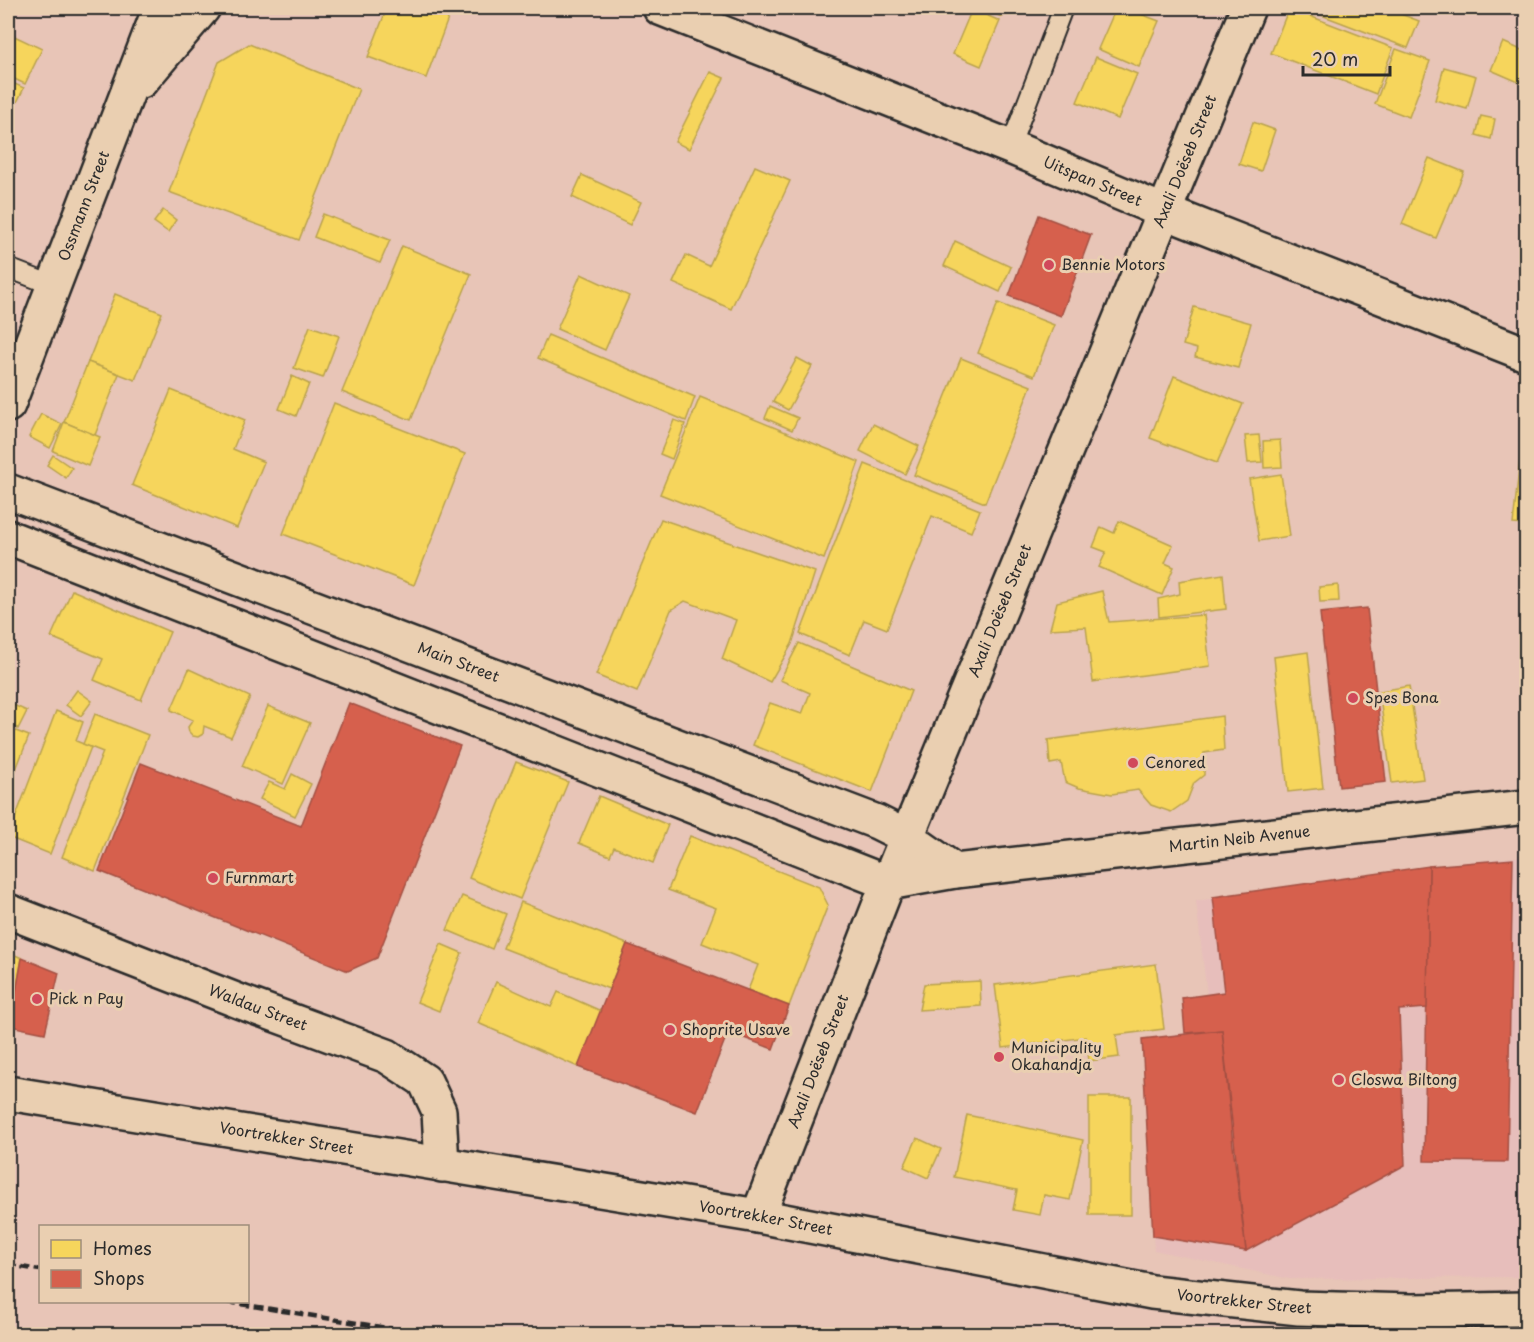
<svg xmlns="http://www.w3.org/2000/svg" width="1534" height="1342" viewBox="0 0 1534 1342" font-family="'Playpen Sans',sans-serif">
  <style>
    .built { fill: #e7bebb }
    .homes { fill: #f6d55c; stroke: #b9a24d; stroke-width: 1.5 }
    .shops { fill: #d6604d; stroke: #a35043; stroke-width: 1.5 }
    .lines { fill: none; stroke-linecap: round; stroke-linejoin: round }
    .service-casing { stroke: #2b2b2b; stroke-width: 22 }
    .minor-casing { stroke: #2b2b2b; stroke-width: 38 }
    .secondary-casing { stroke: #2b2b2b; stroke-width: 38 }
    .service { stroke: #eacfb1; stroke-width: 18 }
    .minor { stroke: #eacfb1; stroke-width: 33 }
    .secondary { stroke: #eacfb1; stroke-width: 33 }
    .rail { stroke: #2b2b2b; stroke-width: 4.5; stroke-dasharray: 9 4.5; stroke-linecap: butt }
    .poi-dot { fill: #d1495b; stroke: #eacfb1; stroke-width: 2 }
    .labels { text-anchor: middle; stroke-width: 6; stroke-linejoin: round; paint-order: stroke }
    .street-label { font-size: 15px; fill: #2b2b2b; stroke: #eacfb1 }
    .poi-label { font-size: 15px; fill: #2b2b2b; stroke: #eacfb1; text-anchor: start }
  </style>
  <rect width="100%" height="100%" fill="#e8c5b7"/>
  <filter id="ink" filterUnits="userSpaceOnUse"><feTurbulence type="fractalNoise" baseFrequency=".0167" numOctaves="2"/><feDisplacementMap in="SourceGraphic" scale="12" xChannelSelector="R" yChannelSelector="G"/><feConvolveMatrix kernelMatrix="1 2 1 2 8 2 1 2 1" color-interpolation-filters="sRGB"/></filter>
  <g filter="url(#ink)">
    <!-- built -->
    <polygon class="built" points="1526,856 1526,1277 1290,1279 1154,1250 1142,1039 1184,1033 1182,998 1207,995 1196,901 1429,866"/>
    <!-- homes -->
    <g class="homes">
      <polygon points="387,8 425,8 449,16 426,78 368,57"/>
      <polygon points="980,8 1006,8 1002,17"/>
      <polygon points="1116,8 1125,8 1159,21 1139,67 1098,49"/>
      <polygon points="1289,8 1393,48 1376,94 1271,53"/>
      <polygon points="1303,8 1385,8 1419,21 1408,48"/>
      <polygon points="972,9 1000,21 981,66 953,54"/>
      <polygon points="8,33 42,49 25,84 8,76"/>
      <polygon points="1503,42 1526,52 1526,75 1523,84 1491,70"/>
      <polygon points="249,44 359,89 299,240 169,192 219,62"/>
      <polygon points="1396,49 1430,61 1409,117 1375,104"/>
      <polygon points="1096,57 1137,74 1118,119 1077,102"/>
      <polygon points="1444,67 1476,76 1467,109 1435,100"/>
      <polygon points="710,72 724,78 689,149 675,142"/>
      <polygon points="8,81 24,88 13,110 8,108"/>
      <polygon points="1481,116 1495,119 1491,139 1476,135"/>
      <polygon points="1253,122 1275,130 1261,171 1239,164"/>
      <polygon points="1429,158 1464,172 1436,238 1402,224"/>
      <polygon points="755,166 790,181 731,309 673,283 686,255 709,266"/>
      <polygon points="582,175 641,202 630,225 572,197"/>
      <polygon points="163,210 176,220 168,232 154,222"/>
      <polygon points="323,214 390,240 380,263 314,237"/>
      <polygon points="955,241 1011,267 1000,292 944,266"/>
      <polygon points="402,246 471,274 411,420 342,392"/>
      <polygon points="581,274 629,296 605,350 557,329"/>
      <polygon points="115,294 162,313 135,380 88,362"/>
      <polygon points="998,303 1054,325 1034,376 978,353"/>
      <polygon points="1194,307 1251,323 1238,368 1195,357 1197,349 1183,345"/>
      <polygon points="310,326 339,336 323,378 294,368"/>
      <polygon points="548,335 695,397 686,421 538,358"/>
      <polygon points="797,358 812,366 788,410 773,402"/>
      <polygon points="961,358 1031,386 985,503 914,475"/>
      <polygon points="88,362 119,374 95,435 64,422"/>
      <polygon points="292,376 309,384 296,416 279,409"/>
      <polygon points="1174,376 1243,404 1217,463 1150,438"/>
      <polygon points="171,390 245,420 233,449 264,462 237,528 132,485"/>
      <polygon points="700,397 859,462 824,559 660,494"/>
      <polygon points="334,403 465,454 414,585 283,534"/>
      <polygon points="770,406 798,418 792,430 765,418"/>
      <polygon points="1525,413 1526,414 1526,525 1513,524"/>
      <polygon points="41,414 62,424 50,448 29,437"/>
      <polygon points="674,420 685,424 672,459 660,454"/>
      <polygon points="64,422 100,437 88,466 53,451"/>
      <polygon points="873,424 919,446 905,474 860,451"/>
      <polygon points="1259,435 1262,462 1248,463 1245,436"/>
      <polygon points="1280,440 1282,467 1264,468 1263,441"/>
      <polygon points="53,455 72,468 66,478 47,465"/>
      <polygon points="865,464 980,510 971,532 932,516 887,629 864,620 850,655 800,634"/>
      <polygon points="1281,474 1290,536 1259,541 1249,479"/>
      <polygon points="661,519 815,572 792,644 770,682 722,659 736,620 685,601 671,610 637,692 596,675"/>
      <polygon points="1119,521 1173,545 1165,563 1174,567 1162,595 1099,567 1106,552 1093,547 1101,527 1114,533"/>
      <polygon points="1223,574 1226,609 1159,617 1158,599 1180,594 1179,581"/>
      <polygon points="1338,585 1339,601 1320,602 1319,587"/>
      <polygon points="72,590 170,632 141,700 94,680 103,659 51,637"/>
      <polygon points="1102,591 1109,622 1204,615 1210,666 1093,682 1086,627 1050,629 1057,602"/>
      <polygon points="799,643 911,691 872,792 753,745 770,703 802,714 810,693 780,680"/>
      <polygon points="1308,652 1323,788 1288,792 1274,657"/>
      <polygon points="189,669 250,697 231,737 204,726 203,734 198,737 193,736 189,732 188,727 193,720 171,710"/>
      <polygon points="1409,686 1423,779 1392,783 1379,691"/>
      <polygon points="77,690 92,701 81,716 66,705"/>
      <polygon points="9,703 27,711 18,729 8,724"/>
      <polygon points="268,706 310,723 283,784 242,766"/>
      <polygon points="56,711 83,722 76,741 91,747 50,854 8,837"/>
      <polygon points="95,714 148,735 95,871 62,857 103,752 83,744"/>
      <polygon points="1222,716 1224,750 1204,753 1204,775 1194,783 1187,801 1171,812 1151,805 1138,790 1112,794 1079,788 1065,782 1061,762 1050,764 1048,740"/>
      <polygon points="8,728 29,736 13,777 8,775"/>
      <polygon points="516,762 568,782 520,899 469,878"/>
      <polygon points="292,774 311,784 295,816 260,799 269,782 285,789"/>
      <polygon points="599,796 668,825 653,863 614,847 610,856 579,843"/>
      <polygon points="690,836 819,887 828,905 789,1006 748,990 758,965 702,943 716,908 668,890"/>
      <polygon points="462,896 506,914 492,949 447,930"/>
      <polygon points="521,902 627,944 609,989 503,948"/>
      <polygon points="441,944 462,953 439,1011 417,1002"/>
      <polygon points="8,952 22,958 10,1026 8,1026"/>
      <polygon points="1156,964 1164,1029 1116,1035 1119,1057 1089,1061 1086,1037 1003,1048 995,985"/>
      <polygon points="980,981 981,1006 919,1010 924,984"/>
      <polygon points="496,982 551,1007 558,992 601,1011 578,1067 478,1023"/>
      <rect x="1089" y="1097" width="42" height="118"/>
      <polygon points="967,1115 1083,1140 1070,1200 1044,1195 1040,1215 1013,1210 1017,1190 954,1177"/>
      <polygon points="917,1138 941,1149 928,1178 904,1167"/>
    </g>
    <!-- shops -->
    <g class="shops">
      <polygon points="1039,215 1091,235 1061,316 1009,296"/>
      <polygon points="1367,608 1386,782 1339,787 1320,613"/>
      <polygon points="349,703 460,746 377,958 348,971 99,871 141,763 301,826"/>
      <polygon points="1513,859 1507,1162 1424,1161 1429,866"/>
      <polygon points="1429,866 1427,1008 1399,1010 1405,1165 1246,1251 1222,1030 1185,1033 1182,998 1224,992 1213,897"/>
      <polygon points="627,944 789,1006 773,1049 728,1032 697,1112 578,1067"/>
      <polygon points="22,958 59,973 45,1033 10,1026"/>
      <polygon points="1222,1030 1233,1146 1246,1251 1153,1236 1142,1039"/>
    </g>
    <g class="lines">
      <defs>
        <g id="service">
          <polyline points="1010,147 1063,8"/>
          <polyline points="8,268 52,285"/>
        </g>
        <g id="minor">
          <path id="s1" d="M 660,8 L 1010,147 L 1165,212 L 1526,354"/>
          <polyline points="141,81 203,8"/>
          <path id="s2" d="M 8,405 L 160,8"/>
          <path id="s3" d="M 8,491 L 877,822 L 907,837 L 955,871"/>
          <path id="s4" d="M 8,537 L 888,883 L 955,871 L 1526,807"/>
          <path id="s5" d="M 8,911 L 241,1002 L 387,1056 L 425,1081 L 439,1111 L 442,1165"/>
          <path id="s6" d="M 758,1216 L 888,883 L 1248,8"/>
        </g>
        <g id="secondary">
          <path id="s7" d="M 8,1093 L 758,1216 L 1152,1292 L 1299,1308 L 1412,1311 L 1526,1309"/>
        </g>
      </defs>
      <!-- service casing -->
      <use href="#service" class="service-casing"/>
      <!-- minor casing -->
      <use href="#minor" class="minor-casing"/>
      <!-- secondary casing -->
      <use href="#secondary" class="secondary-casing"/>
      <!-- service -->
      <use href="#service" class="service"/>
      <!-- minor -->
      <use href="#minor" class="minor"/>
      <!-- secondary -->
      <use href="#secondary" class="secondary"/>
      <!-- rail -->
      <g class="rail">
        <polyline points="8,1265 40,1270"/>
        <polyline points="228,1302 424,1334"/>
      </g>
    </g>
  </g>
  <!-- markers -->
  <g class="poi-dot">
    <circle cx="1049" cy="265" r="6"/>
    <circle cx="1353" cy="698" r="6"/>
    <circle cx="1133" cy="763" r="6"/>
    <circle cx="213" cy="878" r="6"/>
    <circle cx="37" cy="999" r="6"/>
    <circle cx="670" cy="1030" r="6"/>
    <circle cx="999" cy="1057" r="6"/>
    <circle cx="1339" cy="1080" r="6"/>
  </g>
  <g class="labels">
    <!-- street labels -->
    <g class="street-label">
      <text dy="5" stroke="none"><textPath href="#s6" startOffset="1138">Axali Doëseb Street</textPath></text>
      <text dy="5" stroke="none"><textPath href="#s1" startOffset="466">Uitspan Street</textPath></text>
      <text dy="5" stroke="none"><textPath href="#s2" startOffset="213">Ossmann Street</textPath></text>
      <text dy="5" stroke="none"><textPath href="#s6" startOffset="652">Axali Doëseb Street</textPath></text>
      <text dy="5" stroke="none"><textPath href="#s3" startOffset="482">Main Street</textPath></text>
      <text dy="5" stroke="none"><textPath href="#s4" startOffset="1300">Martin Neib Avenue</textPath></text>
      <text dy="5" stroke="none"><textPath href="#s5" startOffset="268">Waldau Street</textPath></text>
      <text dy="5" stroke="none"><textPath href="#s6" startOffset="166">Axali Doëseb Street</textPath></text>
      <text dy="5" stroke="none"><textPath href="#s7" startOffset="282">Voortrekker Street</textPath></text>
      <text dy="5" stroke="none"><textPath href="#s7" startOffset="768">Voortrekker Street</textPath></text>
      <text dy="5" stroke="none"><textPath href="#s7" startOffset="1254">Voortrekker Street</textPath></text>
    </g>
    <!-- poi labels -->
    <g class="poi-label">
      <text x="1061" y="270">Bennie Motors</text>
      <text x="1365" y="703">Spes Bona</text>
      <text x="1145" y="768">Cenored</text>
      <text x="225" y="883">Furnmart</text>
      <text x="49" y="1004">Pick n Pay</text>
      <text x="682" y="1035">Shoprite Usave</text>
      <text x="1011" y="1053">Municipality<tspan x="1011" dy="17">Okahandja</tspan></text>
      <text x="1351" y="1085">Closwa Biltong</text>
    </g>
  </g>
  <!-- margin -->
  <rect width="1534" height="1342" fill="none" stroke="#eacfb1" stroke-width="30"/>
  <rect x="15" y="15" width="1504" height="1312" fill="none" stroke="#2b2b2b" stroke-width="2" filter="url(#ink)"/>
  <!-- legend -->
  <rect x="39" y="1225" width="210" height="78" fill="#eacfb1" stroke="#9e8d7b" stroke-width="1.5"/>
  <rect x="51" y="1240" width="30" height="18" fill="#f6d55c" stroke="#9e8d7b" stroke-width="1.5"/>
  <text x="93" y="1255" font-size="18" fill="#2b2b2b">Homes</text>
  <rect x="51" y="1270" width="30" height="18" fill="#d6604d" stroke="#9e8d7b" stroke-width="1.5"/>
  <text x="93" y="1285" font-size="18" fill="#2b2b2b">Shops</text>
  <!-- scale -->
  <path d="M1303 66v9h87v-9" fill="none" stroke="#2b2b2b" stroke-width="3"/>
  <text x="1312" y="66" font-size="18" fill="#2b2b2b" stroke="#eacfb1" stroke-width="4.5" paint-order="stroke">20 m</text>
</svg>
